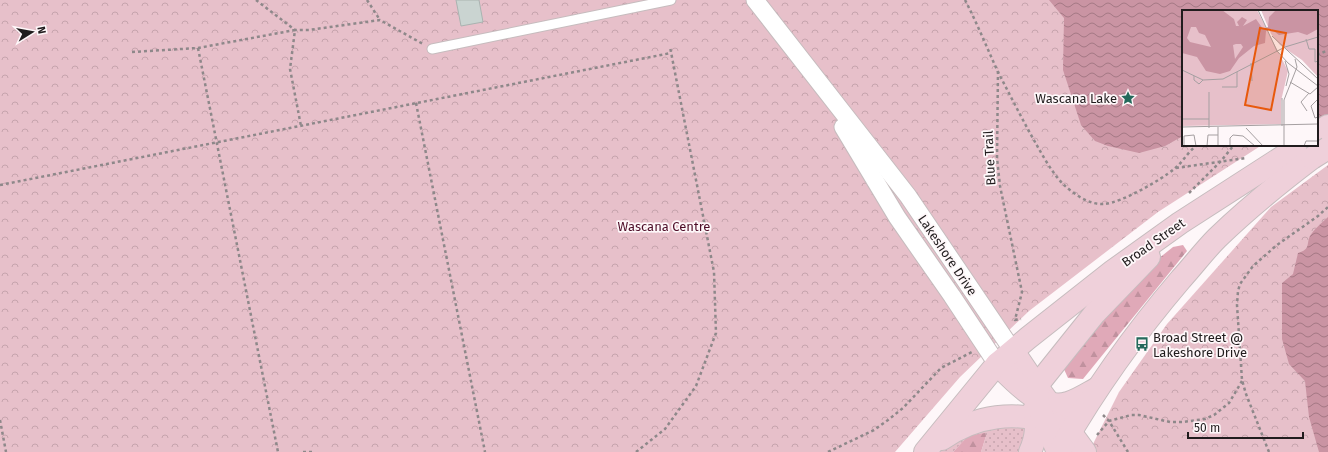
<svg xmlns="http://www.w3.org/2000/svg" width="1328" height="452" viewBox="0 0 1328 452" font-family="'Fira Sans',sans-serif">
  <style>
    .grass { fill: url(#grass-dots) }
    .forest { fill: url(#forest-firs) }
    .park { fill: url(#park-crowns) }
    .water { fill: url(#water-waves) }
    .building { fill: #cad4d1; stroke: #a9b3b0 }
    .lines { fill: none; stroke-linecap: round; stroke-linejoin: round }
    .lane-casing { stroke: #c6bcbe; stroke-width: 11 }
    .street-casing { stroke: #c6bcbe; stroke-width: 19 }
    .secondary-casing { stroke: #c6bcbe; stroke-width: 24 }
    .path { stroke: #8e888a; stroke-width: 2.5; stroke-dasharray: 3 3; stroke-linecap: butt }
    .lane { stroke: #fff; stroke-width: 9 }
    .street { stroke: #fff; stroke-width: 17 }
    .secondary { stroke: #efd0da; stroke-width: 22 }
    .secondary-bridge-casing { stroke: #c6bcbe; stroke-width: 24; stroke-linecap: butt }
    .secondary-bridge { stroke: #efd0da; stroke-width: 22 }
    .labels { text-anchor: middle; stroke-width: 3.5; stroke-linejoin: round; paint-order: stroke }
    .poi-label { font-size: 13px; fill: #201c1d; stroke: #fef7f9; text-anchor: end }
    .street-label { font-size: 13px; fill: #201c1d; stroke: #fef7f9 }
    .park-label { font-size: 13px; fill: #4d0c27; stroke: #fef7f9 }
    .inset-road { fill: none; stroke: #a59fa1; stroke-width: 1 }
    .view { fill: #e8590c; fill-opacity: 0.15; stroke: #e8590c; stroke-width: 2 }
    .inset-edge { fill: none; stroke: #201c1d; stroke-width: 2 }
  </style>
  <defs>
    <pattern id="grass-dots" width="8" height="8" patternUnits="userSpaceOnUse"><rect width="8" height="8" fill="#e7c0ca"/><path d="M2 2h.1M6 6h.1" fill="none" stroke="#c6a4ad" stroke-width="1.8" stroke-linecap="round"/></pattern>
    <pattern id="forest-firs" width="22" height="20" patternUnits="userSpaceOnUse"><rect width="22" height="20" fill="#e0a9b8"/><path d="M5 1l3.5 6h-7zM16 11l3.5 6h-7z" fill="#c0919e"/></pattern>
    <pattern id="park-crowns" width="20" height="18" patternUnits="userSpaceOnUse"><rect width="20" height="18" fill="#e7c0ca"/><path d="M2 6a3 3 0 1 1 6 0M12 15a3 3 0 1 1 6 0" fill="none" stroke="#c6a4ad"/></pattern>
    <pattern id="water-waves" width="16" height="10" patternUnits="userSpaceOnUse"><rect width="16" height="10" fill="#ca94a3"/><path d="M0 5q4-4 8 0t8 0" fill="none" stroke="#a47884"/></pattern>
  </defs>
  <rect width="100%" height="100%" fill="#fef7f9"/>
  <!-- grass -->
  <polygon class="grass" points="1025,424 1028,439 1021,452 981,452 986,436 968,436 953,452 940,452 948,444 973,426"/>
  <!-- forest -->
  <g class="forest">
    <polygon points="1183,245 1187,251 1083,379 1068,378 1063,367 1148,267 1173,247"/>
    <polygon points="985,433 986,436 981,452 953,452 968,436"/>
  </g>
  <!-- park -->
  <g class="park">
    <polygon points="0,0 1328,0 1317,11 1183,11 1183,145 1262,145 1158,212 1029,311 960,377 895,452 0,452"/>
    <polygon points="1328,165 1328,452 1089,452 1119,392 1167,324 1271,207"/>
  </g>
  <!-- water -->
  <g class="water">
    <polygon points="1049,0 1328,0 1328,154 1317,138 1317,11 1183,11 1183,136 1165,146 1139,153 1108,146 1095,141 1081,125 1063,70 1064,18"/>
    <path d="M 1328,217 L 1328,452 L 1319,452 L 1309,417 L 1305,381 L 1289,364 L 1282,339 L 1282,283 L 1293,274 L 1298,253 C 1311,249 1306,244 1310,236 C 1314,229 1323,222 1328,217 Z"/>
  </g>
  <!-- building -->
  <polygon class="building" points="456,0 479,0 483,22 461,26"/>
  <g class="lines">
    <defs>
      <polyline id="lane" points="432,49 671,0"/>
      <g id="street">
        <polyline points="755,0 908,196 1013,351"/>
        <polyline points="843,127 897,217 952,296 997,364"/>
      </g>
      <g id="secondary">
        <polyline points="1317,134 1328,126"/>
        <polyline points="1013,351 1038,388 1085,452"/>
        <path d="M 997,364 C 1014,381 1041,412 1068,403 C 1078,400 1087,394 1096,389"/>
        <path d="M 942,439 C 976,415 1016,410 1055,424"/>
        <polyline points="925,452 997,364 1028,338 1113,271 1180,223 1301,145"/>
        <path d="M 1030,452 C 1037,436 1037,427 1034,410"/>
        <polyline points="1058,452 1044,420 1039,408 1037,398 1039,383 1095,313 1149,257"/>
        <path d="M 1059,452 C 1094,390 1135,333 1181,279 C 1193,266 1204,251 1217,238 C 1247,209 1279,183 1312,158"/>
      </g>
    </defs>
    <!-- lane casing -->
    <use href="#lane" class="lane-casing"/>
    <!-- street casing -->
    <use href="#street" class="street-casing"/>
    <!-- secondary casing -->
    <use href="#secondary" class="secondary-casing"/>
    <!-- path -->
    <g class="path">
      <polyline points="256,0 295,30 309,30 380,20 423,44"/>
      <polyline points="367,0 380,20"/>
      <path d="M 965,0 C 977,23 987,48 998,72 C 1010,95 1022,119 1035,142 C 1043,156 1052,173 1064,185 C 1074,194 1089,205 1104,204 C 1121,203 1161,180 1174,169 C 1183,162 1187,153 1197,145"/>
      <polyline points="198,48 278,452"/>
      <polyline points="132,52 198,48 295,30 290,69 301,126"/>
      <polyline points="1317,55 1328,50"/>
      <polyline points="998,71 997,158 1000,186 1022,292 1015,320 1021,319"/>
      <polyline points="416,103 485,452"/>
      <polyline points="1176,168 1246,158"/>
      <polyline points="0,185 671,53"/>
      <polyline points="1189,193 1221,161 1234,145"/>
      <polyline points="1103,415 1109,421 1128,452"/>
      <polyline points="0,420 6,452"/>
      <polyline points="1097,435 1109,421 1131,415 1139,415 1170,422 1183,422 1205,419 1214,415 1229,403 1242,381"/>
      <polyline points="303,452 313,452"/>
      <polyline points="636,452 665,429 696,386 716,333 714,272 670,47"/>
      <polyline points="828,452 874,430 888,420 903,408 941,368 972,352"/>
      <polyline points="1269,452 1246,394 1242,380 1237,305 1238,291 1240,284 1253,266 1277,245 1318,216 1328,207"/>
    </g>
    <!-- lane -->
    <use href="#lane" class="lane"/>
    <!-- street -->
    <use href="#street" class="street"/>
    <!-- secondary -->
    <use href="#secondary" class="secondary"/>
    <defs>
      <polyline id="secondary-bridge" points="1312,158 1328,148"/>
    </defs>
    <!-- secondary-bridge casing -->
    <use href="#secondary-bridge" class="secondary-bridge-casing"/>
    <!-- secondary-bridge -->
    <use href="#secondary-bridge" class="secondary-bridge"/>
  </g>
  <!-- icons -->
  <defs>
    <symbol id="sight-bare" viewBox="-9 -9 18 18"><path d="M0-6L1.8-2.2L6-1.7L2.9 1.2L3.7 5.4L0 3.3L-3.7 5.4L-2.9 1.2L-6-1.7L-1.8-2.2Z" fill="#24695b" stroke="#fef7f9" stroke-width="2.5" paint-order="stroke"/></symbol>
    <symbol id="bus-bare" viewBox="-9 -9 18 18"><path d="M-5-6H5V4H4V6H2V4H-2V6H-4V4H-5ZM-3.5-4V0h7V-4ZM-3.5 1.2v1.5H-2V1.2ZM2 1.2v1.5H3.5V1.2Z" fill="#24695b" stroke="#fef7f9" stroke-width="2.5" paint-order="stroke"/></symbol>
  </defs>
  <g fill-rule="evenodd">
    <use href="#sight-bare" x="1118" y="88" width="20" height="20"/>
    <use href="#bus-bare" x="1132" y="334" width="20" height="20"/>
  </g>
  <g class="labels">
    <!-- poi labels -->
    <g class="poi-label">
      <text x="1117" y="103">Wascana Lake</text>
      <text x="1153" y="342" text-anchor="start">Broad Street @<tspan x="1153" dy="15">Lakeshore Drive</tspan></text>
    </g>
    <!-- street labels -->
    <g class="street-label">
      <text transform="translate(989 158) rotate(-93)" y="5">Blue Trail</text>
      <text transform="translate(1153 242) rotate(-35)" y="5">Broad Street</text>
      <text transform="translate(948 255) rotate(56)" y="5">Lakeshore Drive</text>
    </g>
    <!-- park labels -->
    <g class="park-label">
      <text x="664" y="231">Wascana Centre</text>
    </g>
  </g>
  <!-- overview -->
  <g transform="translate(1182 10)">
    <rect width="136" height="136" fill="#fef7f9"/>
    <path d="M 0,0 L 75,0 L 106,61 L 99,91 L 99,114 L 0,116 ZM 79,0 L 136,0 L 136,67 L 120,50 L 98,35 L 89,24 Z" fill="#e7c0ca"/>
    <path d="M 0,0 L 40,0 L 52,9 L 54,16 L 57,16 L 55,12 L 60,7 L 65,10 L 61,16 L 74,9 L 81,19 L 86,17 L 87,7 L 94,0 L 136,0 L 136,19 L 125,25 L 116,22 L 97,25 L 89,19 L 84,21 L 83,33 L 72,36 L 57,48 L 48,61 L 38,64 L 24,61 L 15,47 L 0,43 ZM 9,17 L 14,17 L 17,23 L 23,25 L 29,37 L 8,32 L 5,28 ZM 54,34 L 59,34 L 61,37 L 53,49 L 51,35 Z" fill="#ca94a3" fill-rule="evenodd"/>
    <path class="inset-road" d="M 76,0 L 95,41 L 106,53 L 136,76M 90,26 L 136,69M 124,29 L 127,39 L 133,39 L 133,52 L 136,51M 103,51 L 107,64 L 104,76M 69,53 L 70,71M 0,60 L 21,70 L 41,69 L 103,37 L 136,27M 12,66 L 12,70 L 17,74 L 21,70M 108,72 L 128,84 L 136,77M 40,77 L 55,77 L 55,62M 27,82 L 27,118M 136,89 L 129,96 L 133,108 L 136,107M 125,101 L 119,92 L 127,83M 0,109 L 27,109M 100,116 L 100,88M 0,117 L 136,114M 64,118 L 81,136M 2,136 L 2,126 L 12,125 L 14,136M 25,136 L 26,125 L 36,125M 36,136 L 36,117M 48,136 L 48,128 L 51,125 L 61,126 L 73,136M 102,136 L 102,90 L 115,57 L 113,49M 122,136 L 124,131 L 136,131"/>
    <path class="view" d="M 78,18 L 104,23 L 89,100 L 63,95 Z"/>
    <rect width="136" height="136" class="inset-edge"/>
  </g>
  <!-- north arrow -->
  <g transform="translate(32 32) rotate(79)" stroke="#fef7f9" stroke-width="3" paint-order="stroke">
  <path d="M0-3L7 15L0 10L-7 15Z" fill="#201c1d"/>
  <text y="-6" font-size="11" font-weight="bold" text-anchor="middle" fill="#201c1d">N</text>
  </g>
  <!-- scale -->
  <path d="M1188 432v6h115v-6" fill="none" stroke="#201c1d" stroke-width="2"/>
  <text x="1194" y="432" font-size="12" fill="#201c1d" stroke="#fef7f9" stroke-width="3" paint-order="stroke">50 m</text>
</svg>
